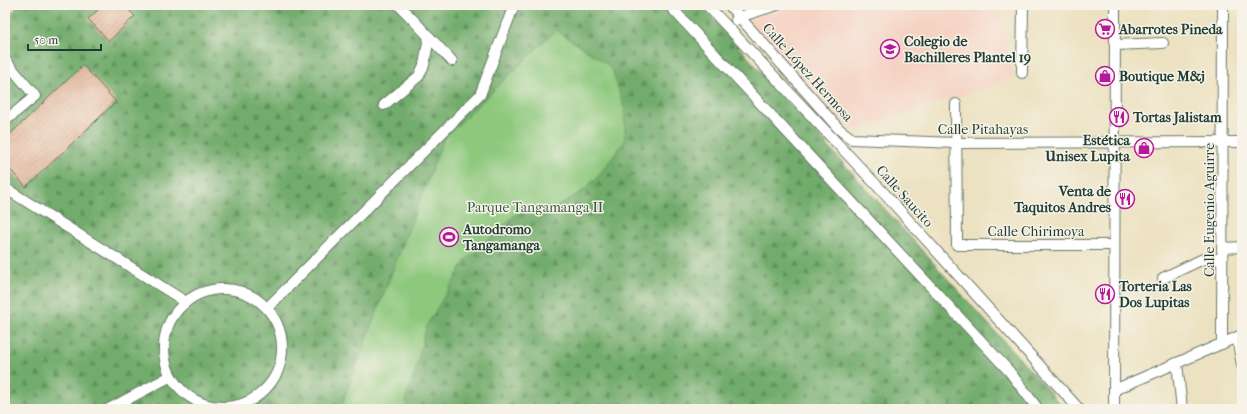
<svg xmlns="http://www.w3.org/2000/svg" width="1247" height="414" viewBox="0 0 1247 414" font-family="'IM FELL French Canon',serif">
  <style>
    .built { fill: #f5d2c2 }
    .forest { fill: url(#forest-firs); stroke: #487450 }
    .pitch { fill: #8dc87d; stroke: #568258 }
    .building { fill: url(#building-hatch) }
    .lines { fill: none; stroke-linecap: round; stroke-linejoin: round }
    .minor-casing { stroke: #677665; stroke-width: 12 }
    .minor { stroke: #fff; stroke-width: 10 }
    .labels { text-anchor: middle; stroke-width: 3; stroke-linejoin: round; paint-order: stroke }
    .poi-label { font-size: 14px; font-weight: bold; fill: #1f3d34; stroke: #f7f3e8; text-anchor: start }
    .street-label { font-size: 14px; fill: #1f3d34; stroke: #f7f3e8 }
    .park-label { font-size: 14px; fill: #355943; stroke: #f7f3e8 }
  </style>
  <defs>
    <pattern id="forest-firs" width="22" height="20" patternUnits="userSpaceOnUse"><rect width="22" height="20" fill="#72ac6c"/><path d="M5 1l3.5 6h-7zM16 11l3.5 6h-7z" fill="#5d8d5a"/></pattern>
    <pattern id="building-hatch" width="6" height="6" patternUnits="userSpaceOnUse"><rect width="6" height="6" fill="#e5b99e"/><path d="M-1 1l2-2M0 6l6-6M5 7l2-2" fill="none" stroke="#b99882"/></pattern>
  </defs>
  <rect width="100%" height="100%" fill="#f7f3e8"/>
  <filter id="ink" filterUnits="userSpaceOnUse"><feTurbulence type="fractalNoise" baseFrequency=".025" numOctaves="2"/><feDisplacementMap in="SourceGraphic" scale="8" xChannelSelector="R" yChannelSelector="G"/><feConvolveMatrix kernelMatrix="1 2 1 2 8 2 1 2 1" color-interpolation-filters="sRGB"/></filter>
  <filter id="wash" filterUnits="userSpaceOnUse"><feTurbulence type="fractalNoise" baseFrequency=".012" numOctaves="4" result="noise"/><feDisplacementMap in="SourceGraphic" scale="16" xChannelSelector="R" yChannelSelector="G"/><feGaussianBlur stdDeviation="0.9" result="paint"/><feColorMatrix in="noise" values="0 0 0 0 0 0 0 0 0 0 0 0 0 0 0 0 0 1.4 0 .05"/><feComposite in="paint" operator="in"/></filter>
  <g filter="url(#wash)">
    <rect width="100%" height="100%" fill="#ece1c0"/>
    <!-- built -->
    <polygon class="built" points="793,5 997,5 1015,78 854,130 742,21"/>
    <!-- forest -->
    <polygon class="forest" points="19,5 701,5 1065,409 5,409 5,19"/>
    <!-- pitch -->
    <polygon class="pitch" points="556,30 607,64 613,72 625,110 625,141 599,175 584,190 557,207 516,214 466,260 426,327 415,374 406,397 407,409 341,409 347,389 444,138"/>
    <g id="blocks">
      <!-- building -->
      <g class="building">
        <polygon points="103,5 124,5 135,16 109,41 88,19"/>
        <polygon points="83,65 116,102 26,187 5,164 5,139"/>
      </g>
    </g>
  </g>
  <g filter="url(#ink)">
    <use href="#blocks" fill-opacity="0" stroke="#677665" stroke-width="1"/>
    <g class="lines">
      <defs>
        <g id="minor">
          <polyline points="399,5 452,61"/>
          <polyline points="669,5 1009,371 1038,409"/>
          <polyline points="707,5 883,192 1079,409"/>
          <polyline points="729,5 839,129 852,139 956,143 1242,142"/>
          <polyline points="5,6 6,5"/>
          <polyline points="736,20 739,17 777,5"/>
          <polyline points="1115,45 1163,43"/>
          <polyline points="5,60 35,96 5,121"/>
          <polyline points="1022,73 1023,5"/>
          <polyline points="956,104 957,245 1114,245"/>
          <polyline points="384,105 419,76 424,65 429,37"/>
          <polyline points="5,188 186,302"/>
          <polyline points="1222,248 1242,247"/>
          <polyline points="1163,278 1203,259 1222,259"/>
          <circle cx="223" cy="348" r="59"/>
          <polyline points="267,308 480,95 514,5"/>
          <polyline points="1237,337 1242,365"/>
          <polyline points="1222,344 1223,5"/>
          <polyline points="1177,363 1182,409"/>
          <polyline points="1114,390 1242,335"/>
          <polyline points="109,409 171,376"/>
          <polyline points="1114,409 1115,5"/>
        </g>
      </defs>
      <!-- minor casing -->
      <use href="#minor" class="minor-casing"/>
      <!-- minor -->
      <use href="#minor" class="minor"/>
    </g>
  </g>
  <!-- icons -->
  <defs>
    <symbol id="supermarket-ring" viewBox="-11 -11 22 22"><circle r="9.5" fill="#f7f3e8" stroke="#b5179e" stroke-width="1.5"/><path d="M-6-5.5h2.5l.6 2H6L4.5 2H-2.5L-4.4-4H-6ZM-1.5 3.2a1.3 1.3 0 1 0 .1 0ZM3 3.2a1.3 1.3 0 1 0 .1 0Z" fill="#b5179e"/></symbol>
    <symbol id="school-ring" viewBox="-11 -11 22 22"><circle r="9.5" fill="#f7f3e8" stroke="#b5179e" stroke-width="1.5"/><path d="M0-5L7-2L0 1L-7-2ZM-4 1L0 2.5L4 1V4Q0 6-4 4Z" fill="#b5179e"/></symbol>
    <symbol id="shop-ring" viewBox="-11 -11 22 22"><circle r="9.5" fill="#f7f3e8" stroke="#b5179e" stroke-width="1.5"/><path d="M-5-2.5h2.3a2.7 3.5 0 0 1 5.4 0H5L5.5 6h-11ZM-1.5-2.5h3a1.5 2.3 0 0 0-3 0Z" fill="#b5179e"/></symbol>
    <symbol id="restaurant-ring" viewBox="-11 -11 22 22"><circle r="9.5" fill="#f7f3e8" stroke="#b5179e" stroke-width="1.5"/><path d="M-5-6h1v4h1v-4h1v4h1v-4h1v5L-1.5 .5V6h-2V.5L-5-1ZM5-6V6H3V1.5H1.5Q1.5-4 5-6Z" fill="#b5179e"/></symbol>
    <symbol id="stadium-ring" viewBox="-11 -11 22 22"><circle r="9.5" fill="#f7f3e8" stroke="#b5179e" stroke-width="1.5"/><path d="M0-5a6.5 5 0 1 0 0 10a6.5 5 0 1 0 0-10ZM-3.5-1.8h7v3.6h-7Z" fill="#b5179e"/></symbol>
  </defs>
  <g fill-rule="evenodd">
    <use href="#supermarket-ring" x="1094" y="18" width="22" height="22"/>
    <use href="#school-ring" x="879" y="38" width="22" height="22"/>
    <use href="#shop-ring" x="1094" y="65" width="22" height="22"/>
    <use href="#restaurant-ring" x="1108" y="106" width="22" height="22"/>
    <use href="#shop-ring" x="1133" y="137" width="22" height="22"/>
    <use href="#restaurant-ring" x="1114" y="188" width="22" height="22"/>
    <use href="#stadium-ring" x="438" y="226" width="22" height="22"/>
    <use href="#restaurant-ring" x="1094" y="283" width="22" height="22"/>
  </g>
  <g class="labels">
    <!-- poi labels -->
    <g class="poi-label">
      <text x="1119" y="34">Abarrotes Pineda</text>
      <text x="904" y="46">Colegio de<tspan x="904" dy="16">Bachilleres Plantel 19</tspan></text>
      <text x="1119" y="81">Boutique M&amp;j</text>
      <text x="1133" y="122">Tortas Jalistam</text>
      <text x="1130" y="145" text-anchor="end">Estética<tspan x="1130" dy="16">Unisex Lupita</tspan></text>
      <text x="1111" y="196" text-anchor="end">Venta de<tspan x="1111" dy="16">Taquitos Andres</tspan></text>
      <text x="463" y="234">Autodromo<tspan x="463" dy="16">Tangamanga</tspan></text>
      <text x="1119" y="291">Torteria Las<tspan x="1119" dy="16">Dos Lupitas</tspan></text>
    </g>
    <!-- street labels -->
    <g class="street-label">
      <text transform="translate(808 72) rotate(48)" y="5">Calle López Hermosa</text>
      <text x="983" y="134">Calle Pitahayas</text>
      <text transform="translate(905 196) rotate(48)" y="5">Calle Saucito</text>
      <text transform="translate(1209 210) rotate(-90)" y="5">Calle Eugenio Aguirre</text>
      <text x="1036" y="236">Calle Chirimoya</text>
    </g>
    <!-- park labels -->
    <g class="park-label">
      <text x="535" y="212">Parque Tangamanga II</text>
    </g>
  </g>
  <!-- margin -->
  <rect width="1247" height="414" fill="none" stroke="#f7f3e8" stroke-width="20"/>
  <!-- scale -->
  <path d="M28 44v6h73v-6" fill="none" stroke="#1f3d34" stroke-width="2"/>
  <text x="34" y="44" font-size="12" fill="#1f3d34" stroke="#f7f3e8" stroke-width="3" paint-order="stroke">50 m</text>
</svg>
